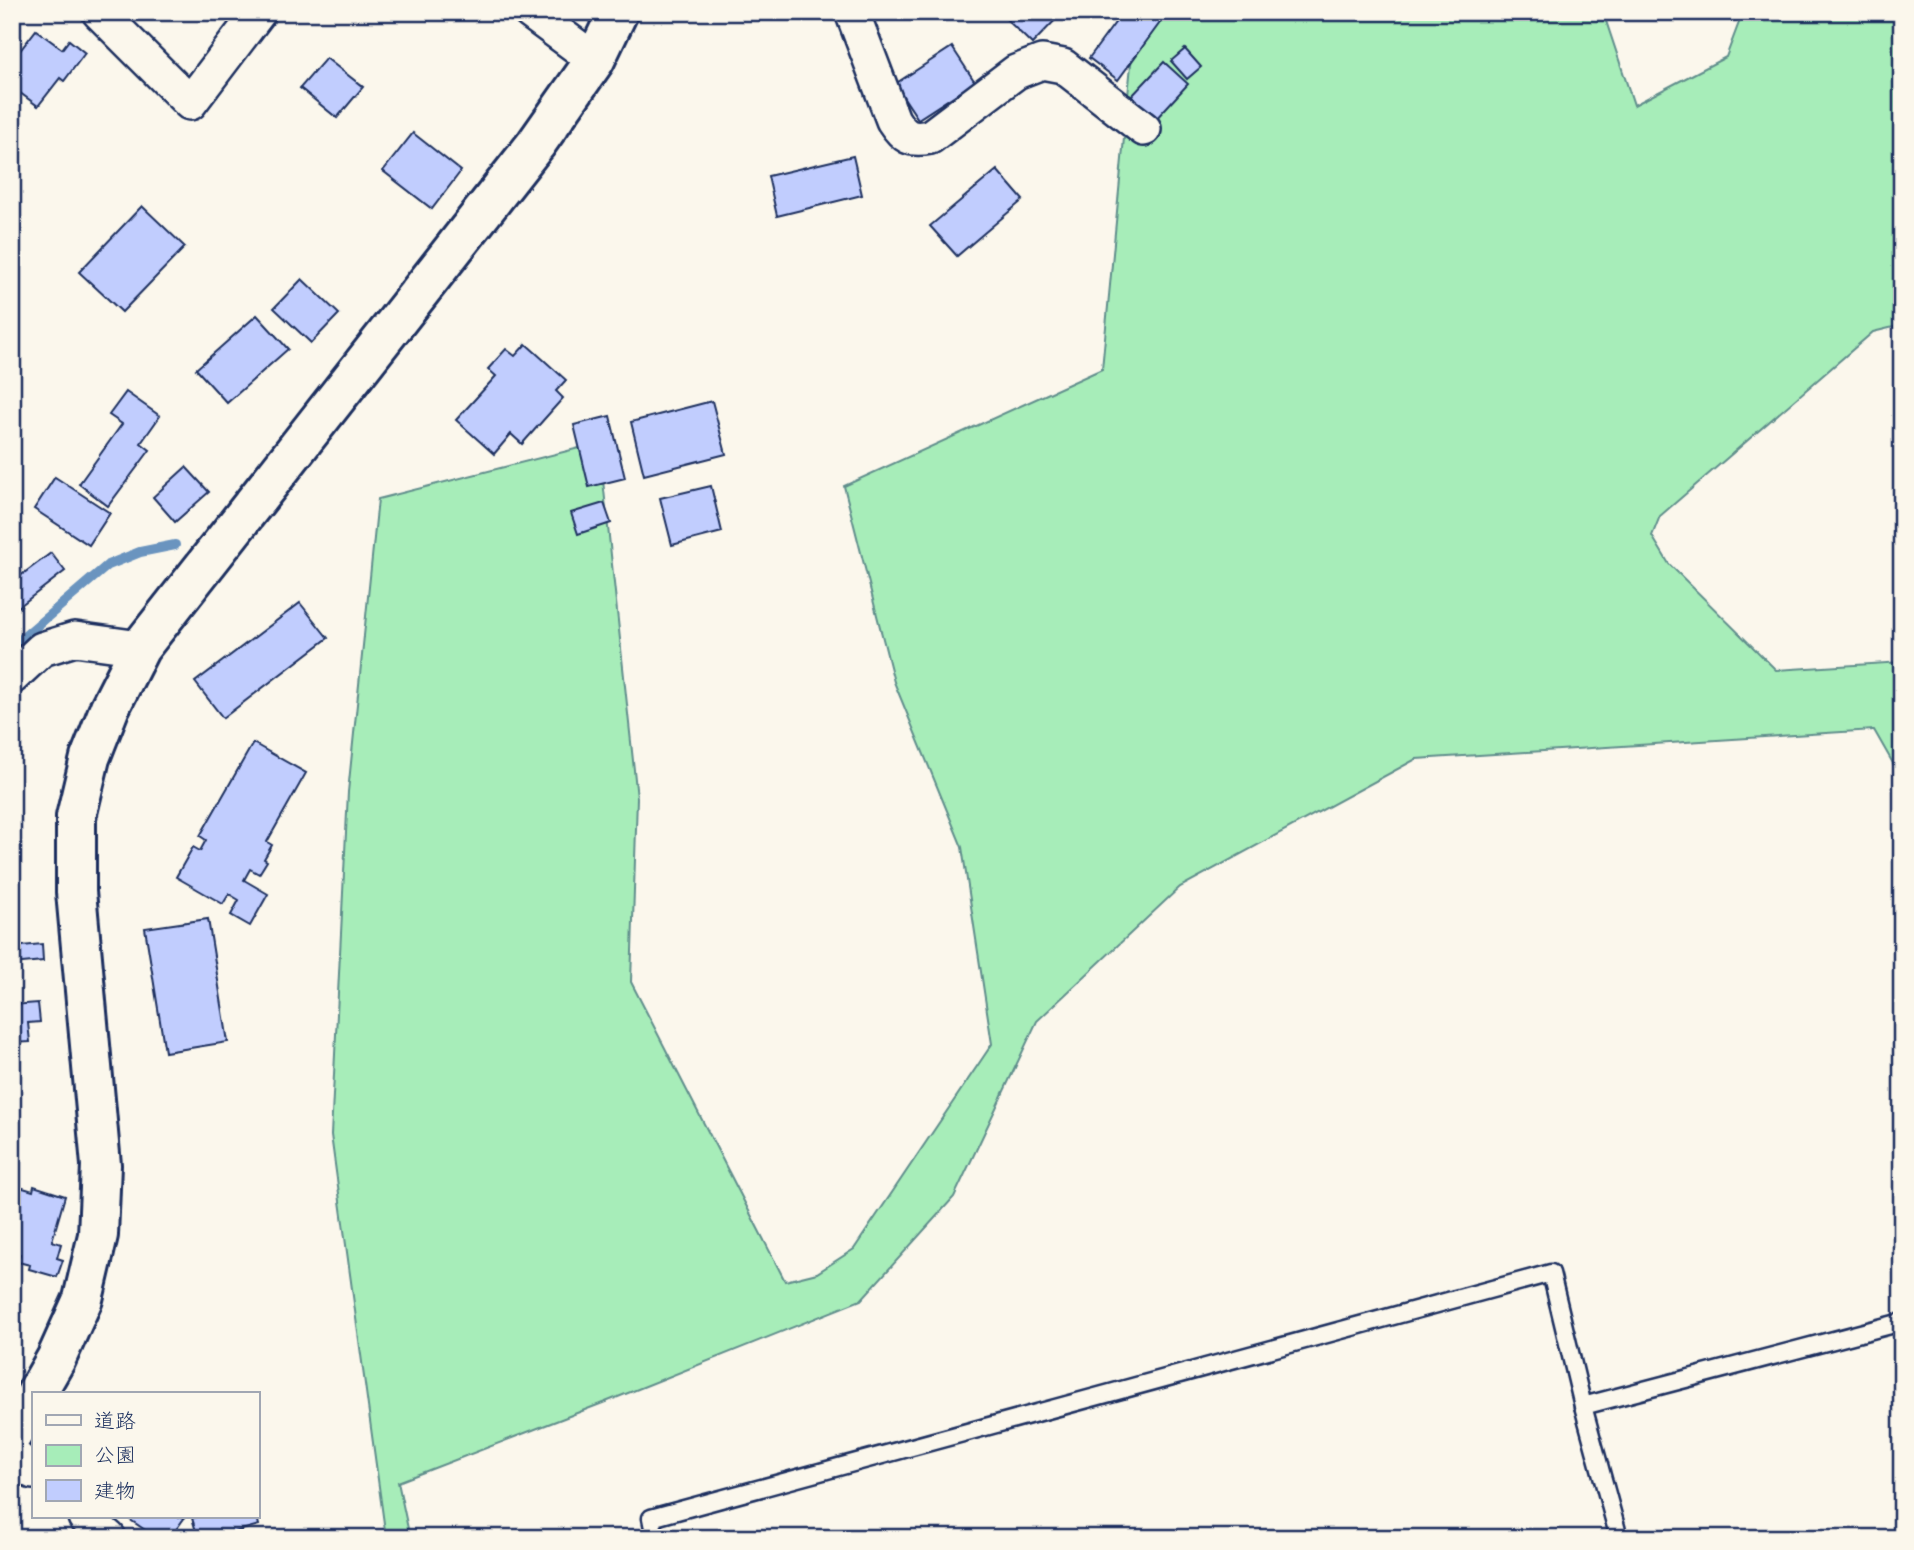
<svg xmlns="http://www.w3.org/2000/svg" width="1914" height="1550" viewBox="0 0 1914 1550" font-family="Mali,'Klee One',sans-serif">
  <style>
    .green { fill: #a7edb9; stroke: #618e8c; stroke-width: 2 }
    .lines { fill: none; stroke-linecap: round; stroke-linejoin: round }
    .stream { stroke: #6b94bf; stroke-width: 10 }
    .building { fill: #c1cdfe; stroke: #1b2f5e; stroke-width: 2 }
    .lane-casing { stroke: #1b2f5e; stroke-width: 21 }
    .street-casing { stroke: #1b2f5e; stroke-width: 38 }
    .secondary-casing { stroke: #1b2f5e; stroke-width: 44 }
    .lane { stroke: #fbf7ec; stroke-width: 16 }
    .street { stroke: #fbf7ec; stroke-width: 33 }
    .secondary { stroke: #fbf7ec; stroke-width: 38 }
  </style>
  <rect width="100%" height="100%" fill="#fbf7ec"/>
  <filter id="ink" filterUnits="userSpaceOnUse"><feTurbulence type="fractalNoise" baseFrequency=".0143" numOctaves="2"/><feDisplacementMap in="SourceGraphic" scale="14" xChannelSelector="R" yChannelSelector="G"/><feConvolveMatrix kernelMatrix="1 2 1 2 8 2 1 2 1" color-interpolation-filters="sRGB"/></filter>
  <g filter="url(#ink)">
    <!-- green -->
    <polygon class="green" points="1136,12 1603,12 1634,105 1726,57 1743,12 1902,12 1902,325 1873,332 1660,516 1652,536 1669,564 1776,670 1902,662 1902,779 1874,730 1416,759 1180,887 1037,1021 954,1197 861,1300 608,1401 398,1482 410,1538 386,1538 331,1135 348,792 378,499 599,443 637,798 631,982 785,1281 817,1273 854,1249 992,1044 962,847 894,682 844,486 1102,369"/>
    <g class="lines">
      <!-- stream -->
      <polyline class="stream" points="12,647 108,565 140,552 175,545"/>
    </g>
    <!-- building -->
    <g class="building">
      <polygon points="1007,12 1063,12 1032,44 1003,16"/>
      <polygon points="1123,12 1151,12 1162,20 1118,80 1089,58"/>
      <polygon points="36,30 62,49 69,40 85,53 64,81 60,78 38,106 12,87 12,61"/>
      <polygon points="952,47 975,82 918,119 895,84"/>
      <polygon points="1185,49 1201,67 1187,79 1171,61"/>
      <polygon points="326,58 363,87 337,118 300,88"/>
      <polygon points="1164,62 1188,84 1154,121 1130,98"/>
      <polygon points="413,133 461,171 432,209 383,171"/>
      <polygon points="853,156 862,195 777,216 768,176"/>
      <polygon points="997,170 1023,200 957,256 930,226"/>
      <polygon points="142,206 185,247 122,312 79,272"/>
      <polygon points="302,279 339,314 311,343 274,308"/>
      <polygon points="257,315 288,349 227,403 196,369"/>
      <polygon points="526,344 566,380 556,391 563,398 522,444 511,434 494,454 456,420 496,376 488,369 506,349 515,356"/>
      <polygon points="126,392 160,416 141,443 150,450 108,506 79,484 122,424 109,415"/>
      <polygon points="712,401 726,454 644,475 631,422"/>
      <polygon points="610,416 625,478 589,487 574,425"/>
      <polygon points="186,467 209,492 175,522 153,497"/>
      <polygon points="55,477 110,513 89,545 34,509"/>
      <polygon points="711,486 722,532 672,545 660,498"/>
      <polygon points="604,503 611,523 578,534 571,513"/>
      <polygon points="51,553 65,571 12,612 12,582"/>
      <polygon points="300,603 328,638 223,718 195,682"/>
      <polygon points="253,743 306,773 267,842 272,845 264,859 267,861 259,874 250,869 244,880 268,894 250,926 231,915 239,900 229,894 223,904 176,877 193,847 200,851 206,840 200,836"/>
      <polygon points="208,919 228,1042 165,1052 145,928"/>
      <polygon points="42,944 43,961 12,964 12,947"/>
      <polygon points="38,1003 40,1022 28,1023 30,1042 12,1043 12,1005"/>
      <polygon points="12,1180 14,1181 13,1185 33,1191 34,1186 65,1196 52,1241 61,1244 57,1258 63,1260 57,1277 29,1269 30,1265 18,1262 20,1254 12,1251"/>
      <polygon points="126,1517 185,1517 170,1538 157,1538"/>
      <polygon points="198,1517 257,1517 259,1525 214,1538 198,1538 192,1518"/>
    </g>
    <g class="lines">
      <defs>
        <g id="lane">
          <polyline points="1583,1406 1619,1538"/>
          <polyline points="655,1538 651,1518 1551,1273 1583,1406 1902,1322"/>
        </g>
        <g id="street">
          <polyline points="99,12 190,103 259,12"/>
          <polyline points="530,12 595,60"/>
          <path d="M 852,12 L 893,120 C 904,137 910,141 930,137 L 1016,72 L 1042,62 L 1063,66 L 1144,129"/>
          <polyline points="12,677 42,649 75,639 140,648"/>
          <polyline points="12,1454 33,1472"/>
          <polyline points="85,1517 109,1538"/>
        </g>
        <g id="secondary">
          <polyline points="36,1394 56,1359 83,1299 98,1235 101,1165 76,892 76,817 90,758 110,707 140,648 536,144 595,60 618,12"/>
          <polyline points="12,1435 33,1399"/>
        </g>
      </defs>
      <!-- lane casing -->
      <use href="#lane" class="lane-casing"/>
      <!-- street casing -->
      <use href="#street" class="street-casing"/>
      <!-- secondary casing -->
      <use href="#secondary" class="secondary-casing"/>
      <!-- lane -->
      <use href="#lane" class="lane"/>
      <!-- street -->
      <use href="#street" class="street"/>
      <!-- secondary -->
      <use href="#secondary" class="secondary"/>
    </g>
  </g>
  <!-- margin -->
  <rect width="1914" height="1550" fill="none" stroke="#fbf7ec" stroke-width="42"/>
  <rect x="21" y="21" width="1872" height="1508" fill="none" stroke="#1b2f5e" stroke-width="2.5" filter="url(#ink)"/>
  <!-- legend -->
  <rect x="32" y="1392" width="228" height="126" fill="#fbf7ec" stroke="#a1a7b3" stroke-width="2"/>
  <rect x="46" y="1415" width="35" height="10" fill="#fbf7ec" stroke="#a1a7b3" stroke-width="2"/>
  <text x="94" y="1428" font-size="21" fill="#1b2f5e">道路</text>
  <rect x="46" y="1445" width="35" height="21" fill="#a7edb9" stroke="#a1a7b3" stroke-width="2"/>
  <text x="94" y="1462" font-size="21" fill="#1b2f5e">公園</text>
  <rect x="46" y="1480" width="35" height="21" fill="#c1cdfe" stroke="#a1a7b3" stroke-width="2"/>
  <text x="94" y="1498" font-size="21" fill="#1b2f5e">建物</text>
</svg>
